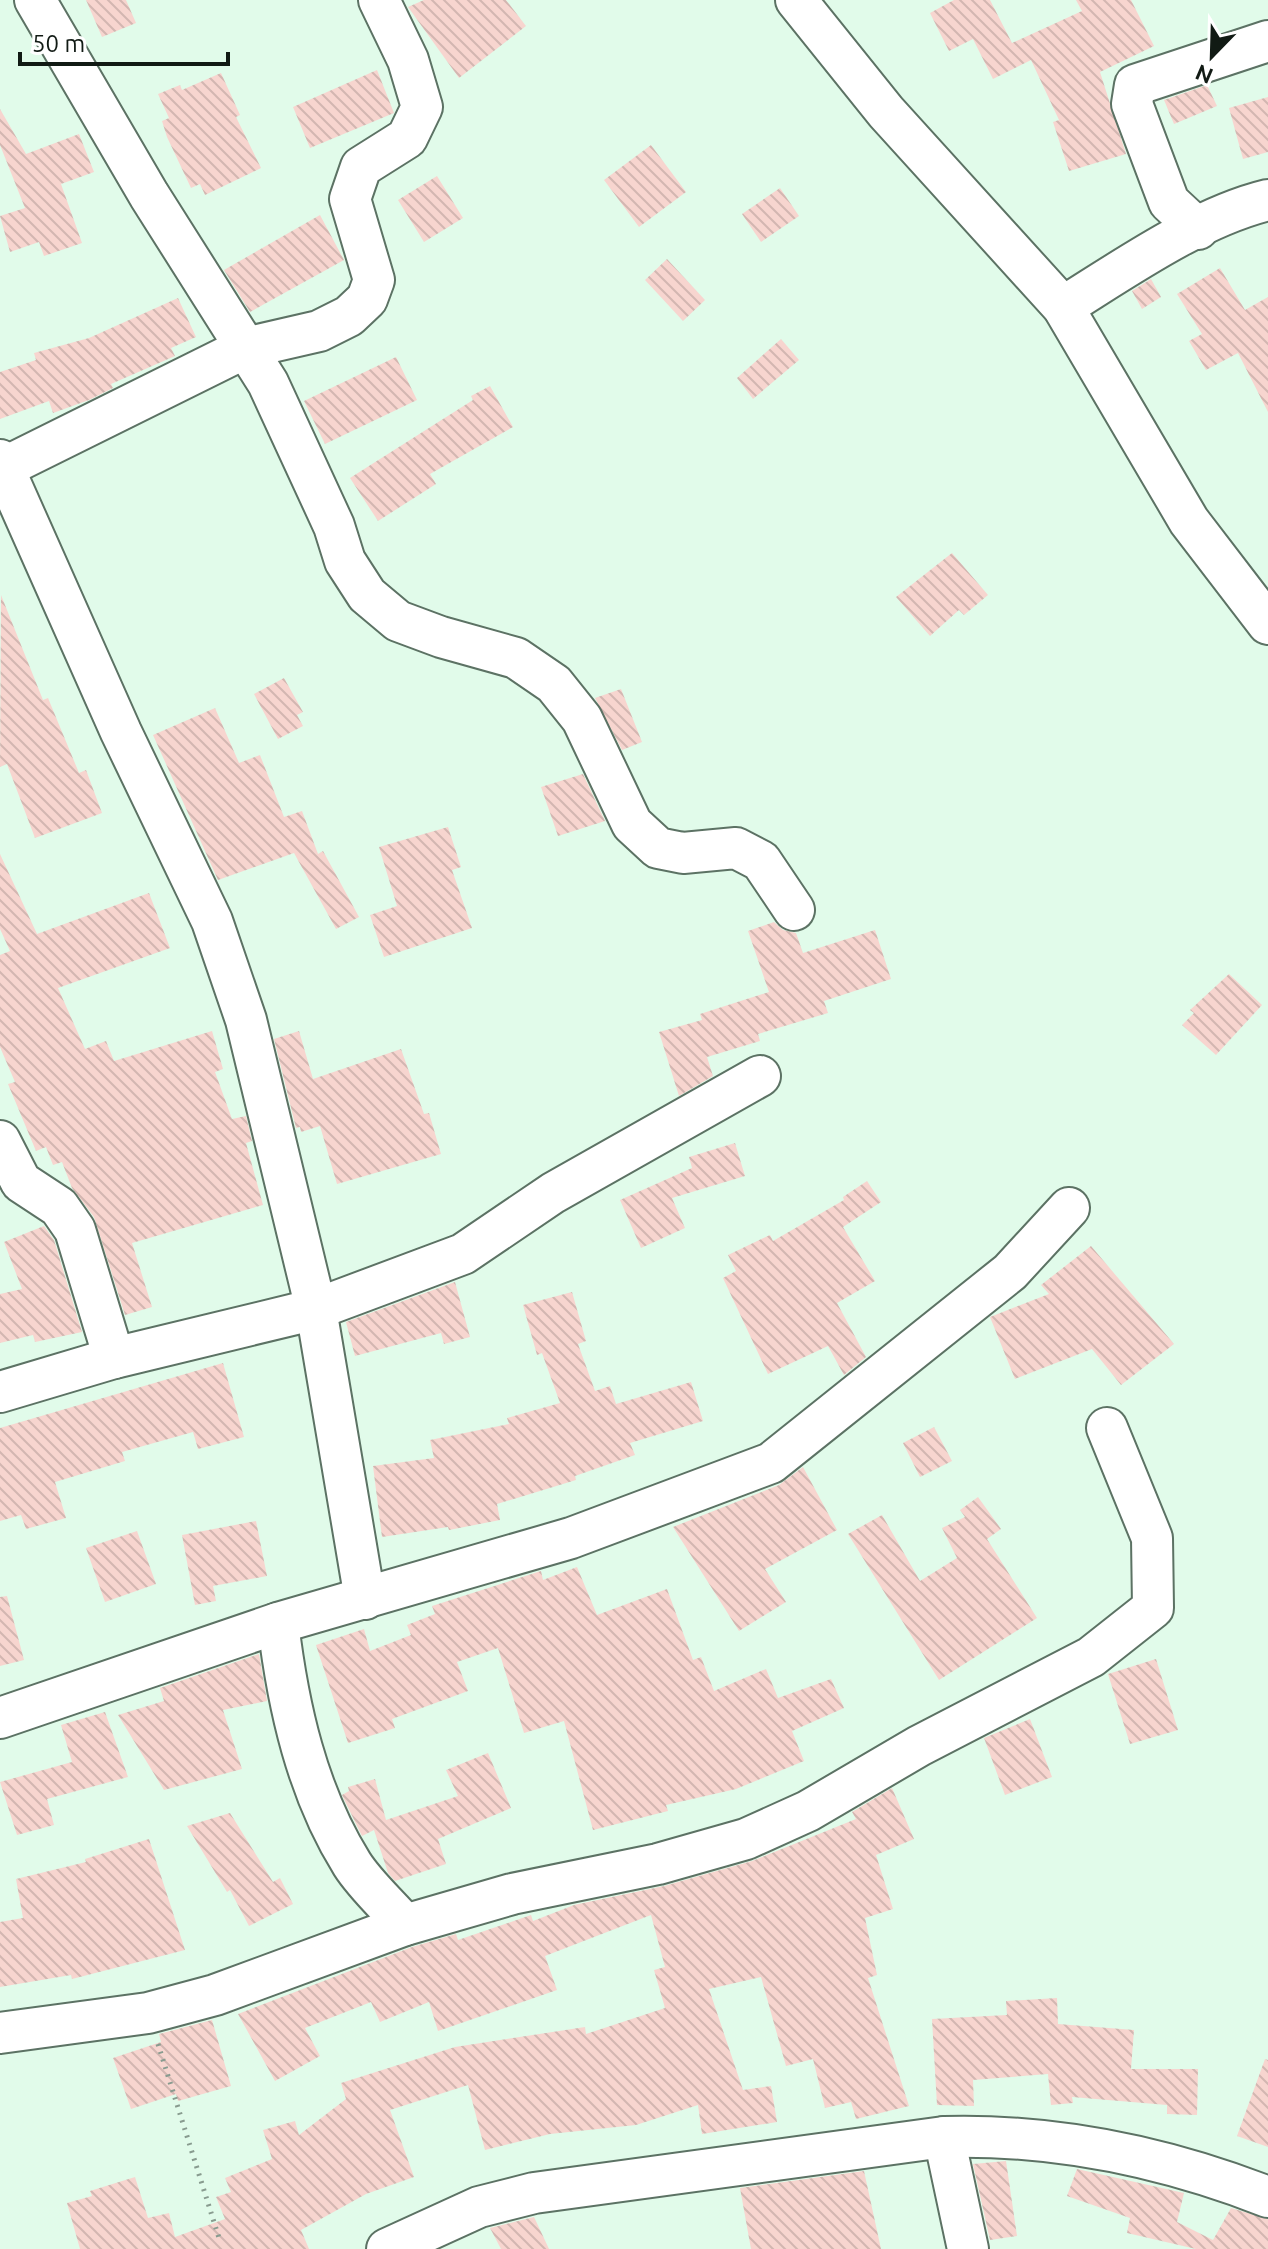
<svg xmlns="http://www.w3.org/2000/svg" width="1268" height="2249" viewBox="0 0 1268 2249" font-family="Ubuntu,sans-serif">
  <style>
    .building { fill: url(#building-back-hatch) }
    .lines { fill: none; stroke-linecap: round; stroke-linejoin: round }
    .minor-casing { stroke: #5c7264; stroke-width: 44 }
    .path { stroke: #889b8f; stroke-width: 5; stroke-dasharray: 2 6; stroke-linecap: butt }
    .minor { stroke: #fff; stroke-width: 40 }
  </style>
  <defs>
    <pattern id="building-back-hatch" width="6" height="6" patternUnits="userSpaceOnUse" patternTransform="scale(2)"><rect width="6" height="6" fill="#f7d5cf"/><path d="M-1 5l2 2M0 0l6 6M5-1l2 2" fill="none" stroke="#d3b6b1"/></pattern>
  </defs>
  <rect width="100%" height="100%" fill="#e1fbea"/>
  <!-- building -->
  <g class="building">
    <polygon points="86,0 126,0 136,23 102,37"/>
    <polygon points="424,0 506,0 526,26 459,78 408,7"/>
    <polygon points="954,0 990,0 1012,43 1082,11 1076,0 1131,0 1154,46 1100,72 1126,154 1069,171 1053,122 1059,120 1031,60 993,79 973,39 949,51 930,13"/>
    <polygon points="377,70 394,113 310,148 293,107"/>
    <polygon points="221,73 240,115 236,117 261,168 205,195 200,184 191,188 167,137 162,121 169,118 158,94 180,85 182,90"/>
    <polygon points="1207,85 1217,106 1174,124 1164,100"/>
    <polygon points="1268,97 1268,152 1243,159 1229,108"/>
    <polygon points="0,109 26,154 79,134 94,172 61,184 82,243 44,256 39,242 10,252 0,216 25,208 0,145"/>
    <polygon points="651,145 686,192 639,227 604,180"/>
    <polygon points="437,176 463,218 424,242 398,200"/>
    <polygon points="780,188 799,216 761,242 742,214"/>
    <polygon points="320,215 344,260 250,312 224,270"/>
    <polygon points="667,259 705,300 683,321 645,280"/>
    <polygon points="1220,268 1245,310 1268,297 1268,412 1238,353 1206,370 1189,341 1202,334 1177,294"/>
    <polygon points="1151,279 1161,297 1142,309 1132,291"/>
    <polygon points="178,298 196,337 171,348 175,356 111,384 113,388 89,400 53,413 49,401 0,419 0,372 36,360 34,353 89,338"/>
    <polygon points="781,339 799,360 753,399 737,378"/>
    <polygon points="396,357 417,400 325,444 304,401"/>
    <polygon points="490,386 513,427 430,474 436,484 378,521 350,478 473,400 471,396"/>
    <polygon points="952,553 988,595 964,615 959,610 930,636 896,597"/>
    <polygon points="1,595 43,700 48,698 79,773 86,770 102,813 35,838 7,764 0,767"/>
    <polygon points="284,678 303,712 297,715 303,726 278,739 254,694"/>
    <polygon points="621,689 642,742 622,750 595,698"/>
    <polygon points="215,708 239,763 260,755 284,817 302,811 318,854 323,851 359,917 336,929 294,853 218,880 153,735"/>
    <polygon points="583,774 605,821 558,836 541,787"/>
    <polygon points="448,827 461,867 452,870 472,928 384,957 370,915 397,906 379,847"/>
    <polygon points="0,854 37,934 149,893 170,948 58,988 85,1049 106,1041 114,1061 212,1031 223,1069 215,1072 232,1119 246,1116 252,1141 246,1143 263,1205 132,1243 152,1307 125,1315 94,1217 72,1188 62,1162 53,1165 46,1147 36,1151 8,1084 15,1082 0,1047 0,955 10,951 0,929"/>
    <polygon points="774,922 783,930 796,933 803,953 875,930 891,979 824,1001 828,1013 758,1034 760,1041 707,1057 713,1076 679,1096 659,1032 702,1020 700,1014 769,992 748,931"/>
    <polygon points="1229,974 1262,1005 1216,1055 1182,1025 1194,1013 1190,1010"/>
    <polygon points="299,1031 313,1079 401,1049 424,1114 429,1113 441,1154 337,1184 320,1126 301,1132 300,1127 296,1128 274,1039"/>
    <polygon points="735,1143 745,1176 672,1198 685,1228 641,1248 620,1200 692,1168 689,1157"/>
    <polygon points="867,1181 881,1202 843,1227 875,1281 837,1303 866,1357 844,1375 828,1346 768,1374 723,1278 736,1271 728,1255 770,1235 773,1241 844,1200 843,1197"/>
    <polygon points="44,1226 54,1240 82,1332 35,1342 33,1335 0,1343 0,1294 22,1289 4,1242"/>
    <polygon points="1091,1246 1174,1344 1121,1385 1092,1349 1015,1379 990,1317 1049,1294 1041,1285"/>
    <polygon points="455,1282 470,1337 444,1344 441,1333 355,1356 346,1322"/>
    <polygon points="572,1292 586,1341 578,1344 595,1391 610,1386 616,1404 691,1382 703,1421 630,1443 635,1455 575,1476 576,1480 497,1504 500,1520 449,1530 448,1527 382,1537 373,1466 434,1458 430,1440 509,1424 507,1418 560,1403 542,1353 537,1355 523,1305"/>
    <polygon points="223,1363 244,1437 198,1449 193,1432 122,1452 125,1461 55,1482 66,1518 26,1529 21,1515 0,1521 0,1428"/>
    <polygon points="934,1427 952,1461 920,1477 903,1443"/>
    <polygon points="803,1467 837,1530 765,1569 786,1602 739,1631 673,1527 779,1485"/>
    <polygon points="978,1497 1001,1529 987,1539 1037,1618 939,1680 848,1534 882,1515 920,1581 957,1558 942,1528 965,1517 960,1510"/>
    <polygon points="256,1521 267,1576 213,1586 216,1601 195,1605 182,1535"/>
    <polygon points="137,1531 156,1584 105,1602 86,1548"/>
    <polygon points="577,1567 597,1615 667,1589 693,1660 701,1657 714,1691 766,1669 778,1698 831,1679 844,1708 792,1731 804,1761 736,1789 666,1805 668,1811 593,1830 564,1721 524,1733 498,1648 457,1662 468,1691 392,1719 395,1728 348,1743 316,1645 364,1629 370,1651 411,1635 407,1625 435,1614 432,1606 541,1571 543,1580"/>
    <polygon points="7,1596 24,1660 0,1666 0,1597"/>
    <polygon points="259,1654 267,1701 223,1710 242,1769 164,1790 118,1715 164,1701 160,1688"/>
    <polygon points="1156,1659 1178,1730 1130,1744 1108,1674"/>
    <polygon points="105,1712 128,1777 47,1799 54,1825 17,1835 0,1782 72,1762 61,1725"/>
    <polygon points="1030,1719 1052,1777 1005,1795 984,1738"/>
    <polygon points="488,1753 511,1808 438,1839 446,1864 395,1881 388,1873 374,1830 362,1836 357,1826 342,1795 349,1791 348,1787 375,1779 386,1820 458,1796 446,1770"/>
    <polygon points="892,1788 914,1839 876,1855 893,1909 865,1918 877,1975 868,1978 909,2106 856,2119 851,2102 825,2108 813,2059 786,2066 761,1977 709,1989 743,2090 771,2086 777,2122 702,2134 698,2105 636,2125 550,2134 485,2150 468,2085 390,2110 414,2177 366,2194 301,2230 309,2249 80,2249 67,2203 92,2196 90,2191 135,2177 148,2218 169,2213 175,2237 225,2219 216,2197 231,2192 225,2178 272,2159 263,2130 295,2121 299,2135 346,2099 341,2083 455,2047 585,2027 586,2034 665,2008 654,1970 665,1967 651,1915 545,1956 557,1990 438,2031 429,2002 380,2022 371,2002 305,2028 320,2056 275,2081 238,2014 412,1947 456,1934 458,1940 531,1915 533,1921 574,1905 664,1886 752,1861 856,1819 852,1812"/>
    <polygon points="230,1813 273,1882 280,1878 293,1904 249,1926 230,1890 227,1892 187,1826"/>
    <polygon points="149,1839 185,1950 72,1979 71,1975 0,1987 0,1922 23,1918 16,1879 86,1862 85,1859"/>
    <polygon points="1057,1998 1058,2024 1134,2030 1131,2069 1198,2069 1197,2115 1167,2114 1167,2105 1072,2097 1073,2103 1051,2105 1048,2074 973,2080 974,2106 937,2105 932,2019 1007,2015 1006,2001"/>
    <polygon points="212,2020 231,2086 178,2101 176,2094 131,2109 113,2058 161,2042 159,2034"/>
    <polygon points="1265,2059 1268,2060 1268,2147 1237,2136"/>
    <polygon points="1006,2161 1017,2236 990,2240 973,2164"/>
    <polygon points="1077,2169 1184,2193 1177,2222 1213,2240 1231,2208 1268,2219 1268,2249 1196,2249 1127,2233 1130,2218 1067,2196"/>
    <polygon points="864,2171 881,2249 751,2249 740,2188"/>
    <polygon points="534,2217 549,2249 501,2249 490,2228"/>
  </g>
  <g class="lines">
    <defs>
      <g id="minor">
        <polyline points="35,0 149,195 268,383 334,526 345,561 367,595 398,621 441,637 516,658 554,684 582,719 632,824 658,848 683,853 736,848 761,861 794,910"/>
        <polyline points="796,0 886,112 1063,307 1189,521 1268,624"/>
        <polyline points="1198,229 1169,202 1132,104 1135,85 1268,41"/>
        <path d="M 1063,307 C 1124,269 1198,217 1268,200"/>
        <polyline points="0,460 121,732 212,921 246,1020 316,1309 365,1599"/>
        <polyline points="5,467 245,348 319,331 349,316 367,299 374,280 350,199 361,167 407,138 422,107 408,60 379,0"/>
        <polyline points="0,1141 21,1182 59,1207 75,1230 114,1358"/>
        <polyline points="0,1392 114,1358 316,1309 463,1254 553,1193 760,1076"/>
        <path d="M 278,1623 C 288,1707 307,1792 352,1864 C 366,1886 388,1905 405,1925"/>
        <polyline points="0,1718 278,1623 571,1538 771,1463 1010,1272 1069,1208"/>
        <polyline points="0,2033 148,2013 215,1995 405,1925 512,1894 658,1864 746,1839 808,1811 919,1746 1091,1657 1153,1608 1152,1538 1107,1428"/>
        <polyline points="944,2137 968,2249"/>
        <path d="M 387,2249 L 479,2207 L 534,2193 L 944,2137 C 1055,2134 1165,2157 1268,2197"/>
      </g>
    </defs>
    <!-- minor casing -->
    <use href="#minor" class="minor-casing"/>
    <!-- path -->
    <polyline class="path" points="158,2044 219,2238"/>
    <!-- minor -->
    <use href="#minor" class="minor"/>
  </g>
  <!-- north arrow -->
  <g transform="translate(1212 56) rotate(203)" stroke="#ffffff" stroke-width="6" paint-order="stroke">
  <path d="M0-6L14 30L0 20L-14 30Z" fill="#111a14"/>
  <text y="-12" font-size="22" font-weight="bold" text-anchor="middle" fill="#111a14">N</text>
  </g>
  <!-- scale -->
  <path d="M20 52v12h208v-12" fill="none" stroke="#111a14" stroke-width="4"/>
  <text x="32" y="52" font-size="24" fill="#111a14" stroke="#ffffff" stroke-width="6" paint-order="stroke">50 m</text>
</svg>
